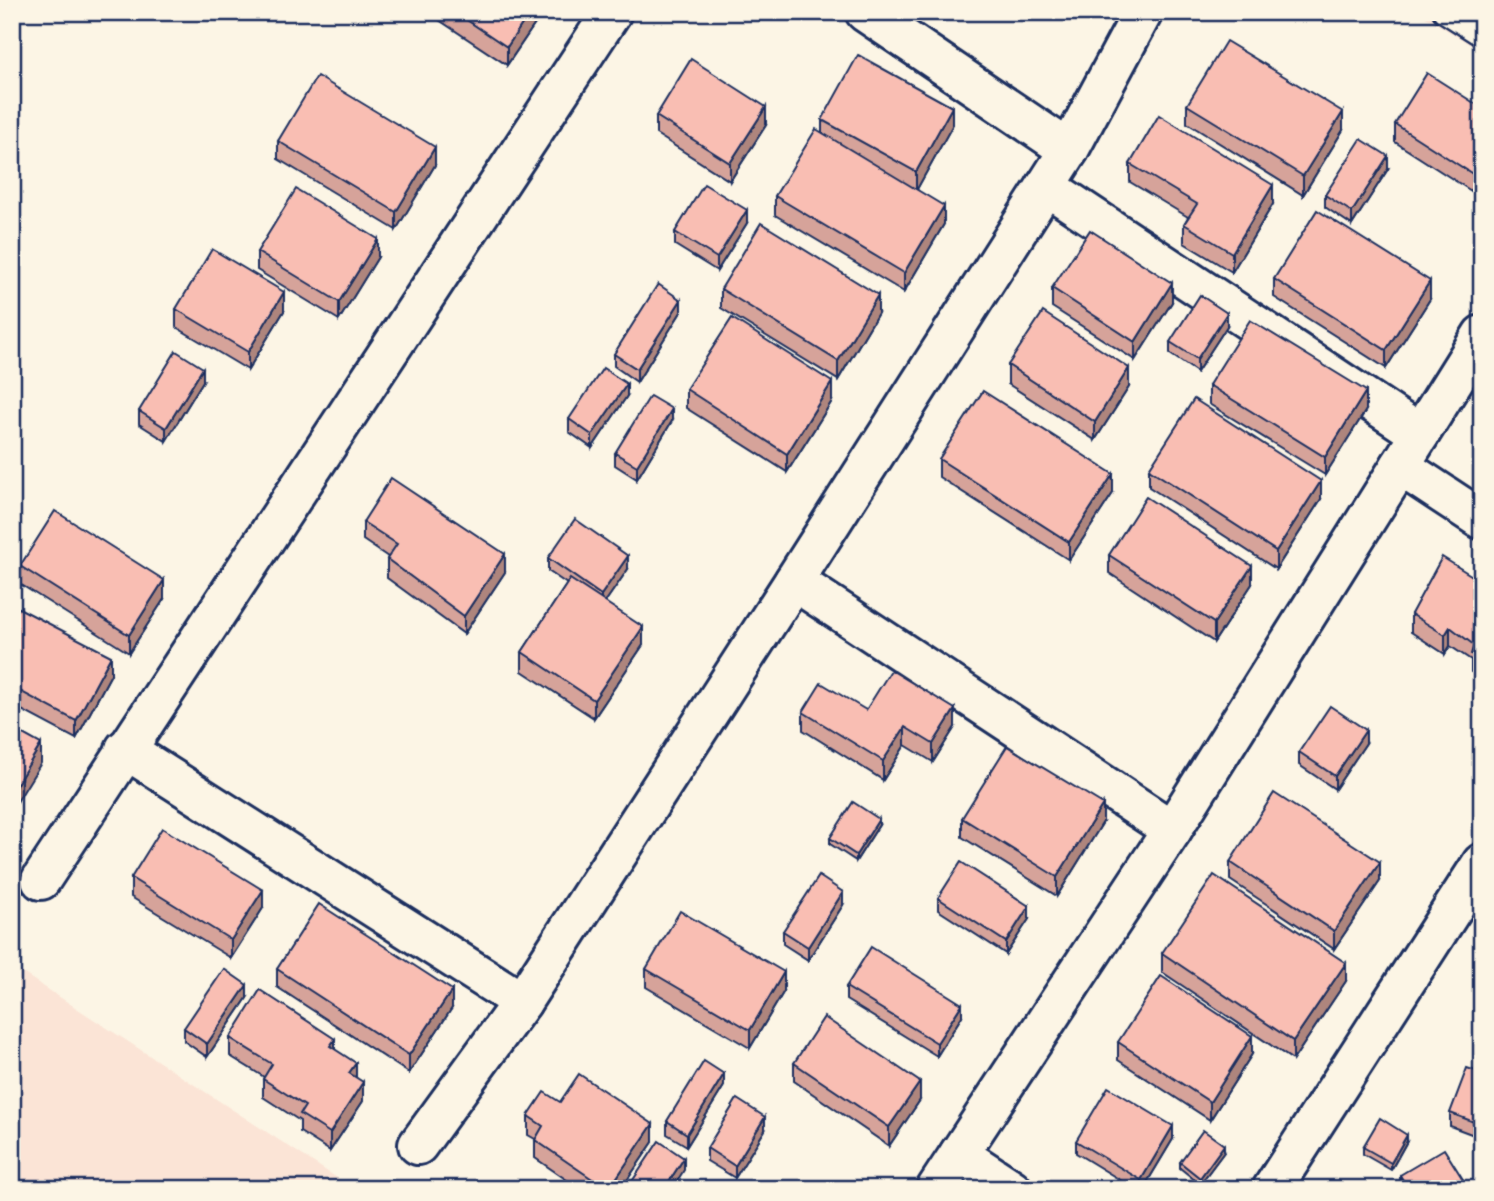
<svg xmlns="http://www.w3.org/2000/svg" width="1494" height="1201" viewBox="0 0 1494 1201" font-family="Pangolin,sans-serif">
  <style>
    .built { fill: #fbe4d6 }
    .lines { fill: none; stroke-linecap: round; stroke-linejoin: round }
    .lane-casing { stroke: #1b2f5e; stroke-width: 24 }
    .street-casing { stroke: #1b2f5e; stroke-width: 44 }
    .lane { stroke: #fcf5e5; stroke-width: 19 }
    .street { stroke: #fcf5e5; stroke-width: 38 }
    .wall { fill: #d6a39a; stroke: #1b2f5e; stroke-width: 2 }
    .shaded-wall { fill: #ae857d; stroke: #1b2f5e; stroke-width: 2 }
    .building { fill: #f9beb3; stroke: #1b2f5e; stroke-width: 2 }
  </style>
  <rect width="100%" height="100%" fill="#fcf5e5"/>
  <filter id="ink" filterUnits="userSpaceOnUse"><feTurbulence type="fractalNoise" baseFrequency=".0143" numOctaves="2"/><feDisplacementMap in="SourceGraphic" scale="14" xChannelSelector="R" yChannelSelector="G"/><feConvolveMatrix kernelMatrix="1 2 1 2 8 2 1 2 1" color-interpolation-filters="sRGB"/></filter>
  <g filter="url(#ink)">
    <!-- built -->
    <g class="built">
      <polygon points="1418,12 1482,12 1482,52"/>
      <polygon points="12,966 354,1189 12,1189"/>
    </g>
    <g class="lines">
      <defs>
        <polyline id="lane" points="1443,12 1482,37"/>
        <g id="street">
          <polyline points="865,12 1069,150"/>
          <polyline points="1046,186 1420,434"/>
          <polyline points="1400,466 1482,520"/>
          <polyline points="794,581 1172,830"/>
          <polyline points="125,749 522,1002"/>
          <polyline points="41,880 612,12"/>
          <polyline points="418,1145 522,1002 794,581 1069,150 1143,12"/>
          <polyline points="959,1154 1012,1189"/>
          <polyline points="936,1189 1172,830 1482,335"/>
          <polyline points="1272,1189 1482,863"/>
        </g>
      </defs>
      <!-- lane casing -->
      <use href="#lane" class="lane-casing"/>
      <!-- street casing -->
      <use href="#street" class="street-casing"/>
      <!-- lane -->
      <use href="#lane" class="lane"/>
      <!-- street -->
      <use href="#street" class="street"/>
    </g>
    <!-- wall -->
    <g class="wall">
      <polygon points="427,12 543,12 507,65"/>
      <polygon points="1470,12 1482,12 1482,20"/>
      <polygon points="1187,105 1343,130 1303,195 1187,123"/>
      <polygon points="1482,108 1482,198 1395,142 1395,124"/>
      <polygon points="656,116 766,125 730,181 656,134"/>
      <polygon points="822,120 952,126 917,189 944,224 904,292 775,215 775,196 822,132"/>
      <polygon points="278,141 435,165 396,230 278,159"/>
      <polygon points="1130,164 1273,204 1232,272 1184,243 1184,224 1188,217 1130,182"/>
      <polygon points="1388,169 1352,225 1325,207 1325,195"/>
      <polygon points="747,223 717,271 675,245 675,232"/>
      <polygon points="257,252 378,257 339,320 257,270"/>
      <polygon points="1274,279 1430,299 1386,368 1274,297"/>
      <polygon points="1052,288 1172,302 1135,360 1052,307"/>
      <polygon points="721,289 878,313 838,380 721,308"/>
      <polygon points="176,309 284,311 248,370 176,327"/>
      <polygon points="681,312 637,382 614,366 614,354"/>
      <polygon points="1227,326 1197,372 1170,354 1170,342"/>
      <polygon points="1008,365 1129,387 1095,440 1008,384"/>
      <polygon points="203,381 166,441 139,424 139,411"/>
      <polygon points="1209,385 1366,410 1325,475 1209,404"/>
      <polygon points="686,389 832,401 787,472 686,408"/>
      <polygon points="627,396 592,448 569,432 569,419"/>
      <polygon points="672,421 637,479 615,465 615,453"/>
      <polygon points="939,459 1113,493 1069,560 939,477"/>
      <polygon points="1149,469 1321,499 1276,569 1149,487"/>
      <polygon points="363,522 505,572 464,634 387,578 387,559 388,557 363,540"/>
      <polygon points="1109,555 1252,584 1214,642 1109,573"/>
      <polygon points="548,558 628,569 605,602 643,645 594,718 522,671 522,652 567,584 548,571"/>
      <polygon points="20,566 164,599 129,653 20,584"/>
      <polygon points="1482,582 1482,678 1471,672 1471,660 1450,646 1445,654 1411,632 1411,614"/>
      <polygon points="12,611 111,674 76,739 12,705"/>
      <polygon points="866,710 955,727 933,762 905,745 883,780 803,730 803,712"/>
      <polygon points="1366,743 1335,789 1299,765 1299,752"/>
      <polygon points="962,818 1103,822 1057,896 962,837"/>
      <polygon points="879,825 856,861 830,844 830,838"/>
      <polygon points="1230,862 1380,881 1334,949 1230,880"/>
      <polygon points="131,878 263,908 231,958 131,897"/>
      <polygon points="938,898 1029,919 1006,954 938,910"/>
      <polygon points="843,905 808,960 783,944 783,931"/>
      <polygon points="1162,953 1346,981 1293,1060 1162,972"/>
      <polygon points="1482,962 1482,978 1478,976 1478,969"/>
      <polygon points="277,969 452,1008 409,1073 277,987"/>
      <polygon points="646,969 784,991 750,1048 646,987"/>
      <polygon points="846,987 962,1016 937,1056 846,1000"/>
      <polygon points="247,998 207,1057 184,1041 184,1028"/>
      <polygon points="230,1038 335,1050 356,1077 363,1101 330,1151 300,1132 300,1121 263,1097 263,1079 264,1077 230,1056"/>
      <polygon points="1118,1042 1252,1054 1210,1120 1118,1060"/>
      <polygon points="794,1063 920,1100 889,1146 794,1081"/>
      <polygon points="1482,1073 1482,1138 1450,1126 1450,1113"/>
      <polygon points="724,1086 687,1146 667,1134 667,1121"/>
      <polygon points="560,1102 653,1142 621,1189 580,1189 535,1158 535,1139 528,1135 528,1116"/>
      <polygon points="765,1130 735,1178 707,1161 707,1148"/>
      <polygon points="1173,1139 1143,1189 1135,1189 1076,1153 1076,1141"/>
      <polygon points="1407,1141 1391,1170 1363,1154 1363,1147"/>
      <polygon points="1224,1152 1200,1184 1180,1168 1180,1162"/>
      <polygon points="1400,1175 1469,1189 1400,1189"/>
    </g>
    <!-- shaded-wall -->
    <g class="shaded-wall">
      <polygon points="530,12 543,12 507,65 507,47"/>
      <polygon points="766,107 766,125 730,181 730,163"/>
      <polygon points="952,107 952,126 916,191 916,172"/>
      <polygon points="1343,112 1343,130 1303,195 1303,176"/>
      <polygon points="435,147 435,165 396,230 396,212"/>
      <polygon points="1388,156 1388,169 1352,225 1352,212"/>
      <polygon points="1273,185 1273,204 1232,272 1232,253"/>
      <polygon points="944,206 944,224 904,292 904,273"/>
      <polygon points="747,210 747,223 717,271 717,258"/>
      <polygon points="378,239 378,257 339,320 339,302"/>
      <polygon points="1430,281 1430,299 1386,368 1386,350"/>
      <polygon points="1172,283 1172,302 1135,360 1135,342"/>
      <polygon points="284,292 284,311 248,370 248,352"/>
      <polygon points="878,295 878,313 838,380 838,361"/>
      <polygon points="681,300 681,312 637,382 637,369"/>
      <polygon points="1227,313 1227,326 1197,372 1197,359"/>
      <polygon points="203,368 203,381 166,441 166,428"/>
      <polygon points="1129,368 1129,387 1095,440 1095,422"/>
      <polygon points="832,382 832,401 787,472 787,454"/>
      <polygon points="627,384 627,396 592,448 592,435"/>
      <polygon points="1366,391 1366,410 1325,475 1325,457"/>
      <polygon points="672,409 672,421 637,479 637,466"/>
      <polygon points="1113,474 1113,493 1069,560 1069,542"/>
      <polygon points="1321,481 1321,499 1276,569 1276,551"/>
      <polygon points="505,554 505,572 464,634 464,616"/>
      <polygon points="628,556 628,569 601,608 601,595"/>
      <polygon points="1252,566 1252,584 1214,642 1214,623"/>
      <polygon points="164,580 164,599 129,653 129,635"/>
      <polygon points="643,627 643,645 594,718 594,700"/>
      <polygon points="1450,627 1450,646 1445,654 1445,635"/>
      <polygon points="111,656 111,674 76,739 76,721"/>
      <polygon points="955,709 955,727 933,762 933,744"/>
      <polygon points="905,727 905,745 883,780 883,761"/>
      <polygon points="1366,730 1366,743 1335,789 1335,776"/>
      <polygon points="41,744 41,763 12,810 12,792"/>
      <polygon points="1103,804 1103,822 1057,896 1057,877"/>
      <polygon points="879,819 879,825 856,861 856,855"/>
      <polygon points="1380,862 1380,881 1334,949 1334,931"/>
      <polygon points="263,890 263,908 231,958 231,940"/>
      <polygon points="843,892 843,905 808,960 808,947"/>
      <polygon points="1029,906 1029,919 1006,954 1006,942"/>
      <polygon points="1346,963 1346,981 1293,1060 1293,1041"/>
      <polygon points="784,972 784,991 750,1048 750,1030"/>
      <polygon points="247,985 247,998 207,1057 207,1044"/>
      <polygon points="452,990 452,1008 409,1073 409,1055"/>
      <polygon points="962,1004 962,1016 937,1056 937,1043"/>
      <polygon points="1252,1036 1252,1054 1210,1120 1210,1102"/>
      <polygon points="335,1039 335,1057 330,1046"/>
      <polygon points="356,1063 356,1082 349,1073"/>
      <polygon points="724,1074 724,1086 687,1146 687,1134"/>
      <polygon points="363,1082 363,1101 330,1151 330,1133"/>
      <polygon points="920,1082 920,1100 889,1146 889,1127"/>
      <polygon points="765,1117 765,1130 735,1178 735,1166"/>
      <polygon points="653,1124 653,1142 621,1189 609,1189"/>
      <polygon points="1173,1126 1173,1139 1143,1189 1141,1189 1141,1180"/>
      <polygon points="1407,1135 1407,1141 1391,1170 1391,1163"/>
      <polygon points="1224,1145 1224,1152 1200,1184 1200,1178"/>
      <polygon points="684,1158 684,1170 672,1189 664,1189"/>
    </g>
    <!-- building -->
    <g class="building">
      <polygon points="455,12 530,12 507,47"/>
      <polygon points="1226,41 1343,112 1303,176 1187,105"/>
      <polygon points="858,55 952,107 916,172 822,120"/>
      <polygon points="691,59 766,107 730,163 656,116"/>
      <polygon points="1427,73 1482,108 1482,180 1395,124"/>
      <polygon points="317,76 435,147 396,212 278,141"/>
      <polygon points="1159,115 1273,185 1232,253 1184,224 1197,204 1130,164"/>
      <polygon points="816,129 944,206 904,273 775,196"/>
      <polygon points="1361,139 1388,156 1352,212 1325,195"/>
      <polygon points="704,184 747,210 717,258 675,232"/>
      <polygon points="296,189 378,239 339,302 257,252"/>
      <polygon points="1317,210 1430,281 1386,350 1274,279"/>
      <polygon points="761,223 878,295 838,361 721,289"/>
      <polygon points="1090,230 1172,283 1135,342 1052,288"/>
      <polygon points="212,249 284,292 248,352 176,309"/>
      <polygon points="658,284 681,300 637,369 614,354"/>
      <polygon points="1200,295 1227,313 1197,359 1170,342"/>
      <polygon points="1043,312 1129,368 1095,422 1008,365"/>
      <polygon points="732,318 832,382 787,454 686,389"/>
      <polygon points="1250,320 1366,391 1325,457 1209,385"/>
      <polygon points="176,351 203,368 166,428 139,411"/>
      <polygon points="603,368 627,384 592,435 569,419"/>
      <polygon points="983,391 1113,474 1069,542 939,459"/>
      <polygon points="650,396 672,409 637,466 615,453"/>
      <polygon points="1194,399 1321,481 1276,551 1149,469"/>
      <polygon points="391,478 505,554 464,616 387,559 397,544 363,522"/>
      <polygon points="1146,497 1252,566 1214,623 1109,555"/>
      <polygon points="55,511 164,580 129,635 20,566"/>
      <polygon points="575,519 628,556 601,595 548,558"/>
      <polygon points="1442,557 1482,582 1482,660 1471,654 1474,645 1450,627 1445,635 1411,614"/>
      <polygon points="570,579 643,627 594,700 522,652"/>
      <polygon points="15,606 111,656 76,721 12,687 12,611"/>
      <polygon points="891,670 955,709 933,744 905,727 883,761 803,712 821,683 866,710"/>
      <polygon points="1330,706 1366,730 1335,776 1299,752"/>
      <polygon points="12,728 41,744 12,792"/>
      <polygon points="1007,746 1103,804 1057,877 962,818"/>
      <polygon points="1274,793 1380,862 1334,931 1230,862"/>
      <polygon points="853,802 879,819 856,855 830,838"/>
      <polygon points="162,828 263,890 231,940 131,878"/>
      <polygon points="961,862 1029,906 1006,942 938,898"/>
      <polygon points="1214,875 1346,963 1293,1041 1162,953"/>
      <polygon points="819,876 843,892 808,947 783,931"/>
      <polygon points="319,904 452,990 409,1055 277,969"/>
      <polygon points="680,911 784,972 750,1030 646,969"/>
      <polygon points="871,947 962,1004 937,1043 846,987"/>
      <polygon points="1482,962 1482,972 1478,969"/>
      <polygon points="224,969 247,985 207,1044 184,1028"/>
      <polygon points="1161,976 1252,1036 1210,1102 1118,1042"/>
      <polygon points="260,990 335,1039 330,1046 356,1063 349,1073 363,1082 330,1133 300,1114 305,1106 263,1079 272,1064 230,1038"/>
      <polygon points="824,1017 920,1082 889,1127 794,1063"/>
      <polygon points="704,1061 724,1074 687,1134 667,1121"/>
      <polygon points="1467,1068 1482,1073 1482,1125 1450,1113"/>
      <polygon points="579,1074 653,1124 609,1189 607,1189 535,1140 543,1126 528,1116 544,1092 560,1102"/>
      <polygon points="1108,1087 1173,1126 1141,1180 1076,1141"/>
      <polygon points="737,1099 765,1117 735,1166 707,1148"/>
      <polygon points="1380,1118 1407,1135 1391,1163 1363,1147"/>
      <polygon points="1203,1130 1224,1145 1200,1178 1180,1162"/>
      <polygon points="659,1141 684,1158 664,1189 627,1189"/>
      <polygon points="1444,1149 1469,1189 1408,1189 1400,1175"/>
    </g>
  </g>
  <!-- margin -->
  <rect width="1494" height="1201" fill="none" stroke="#fcf5e5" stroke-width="42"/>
  <rect x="21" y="21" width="1452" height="1159" fill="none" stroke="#1b2f5e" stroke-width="2.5" filter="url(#ink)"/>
</svg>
